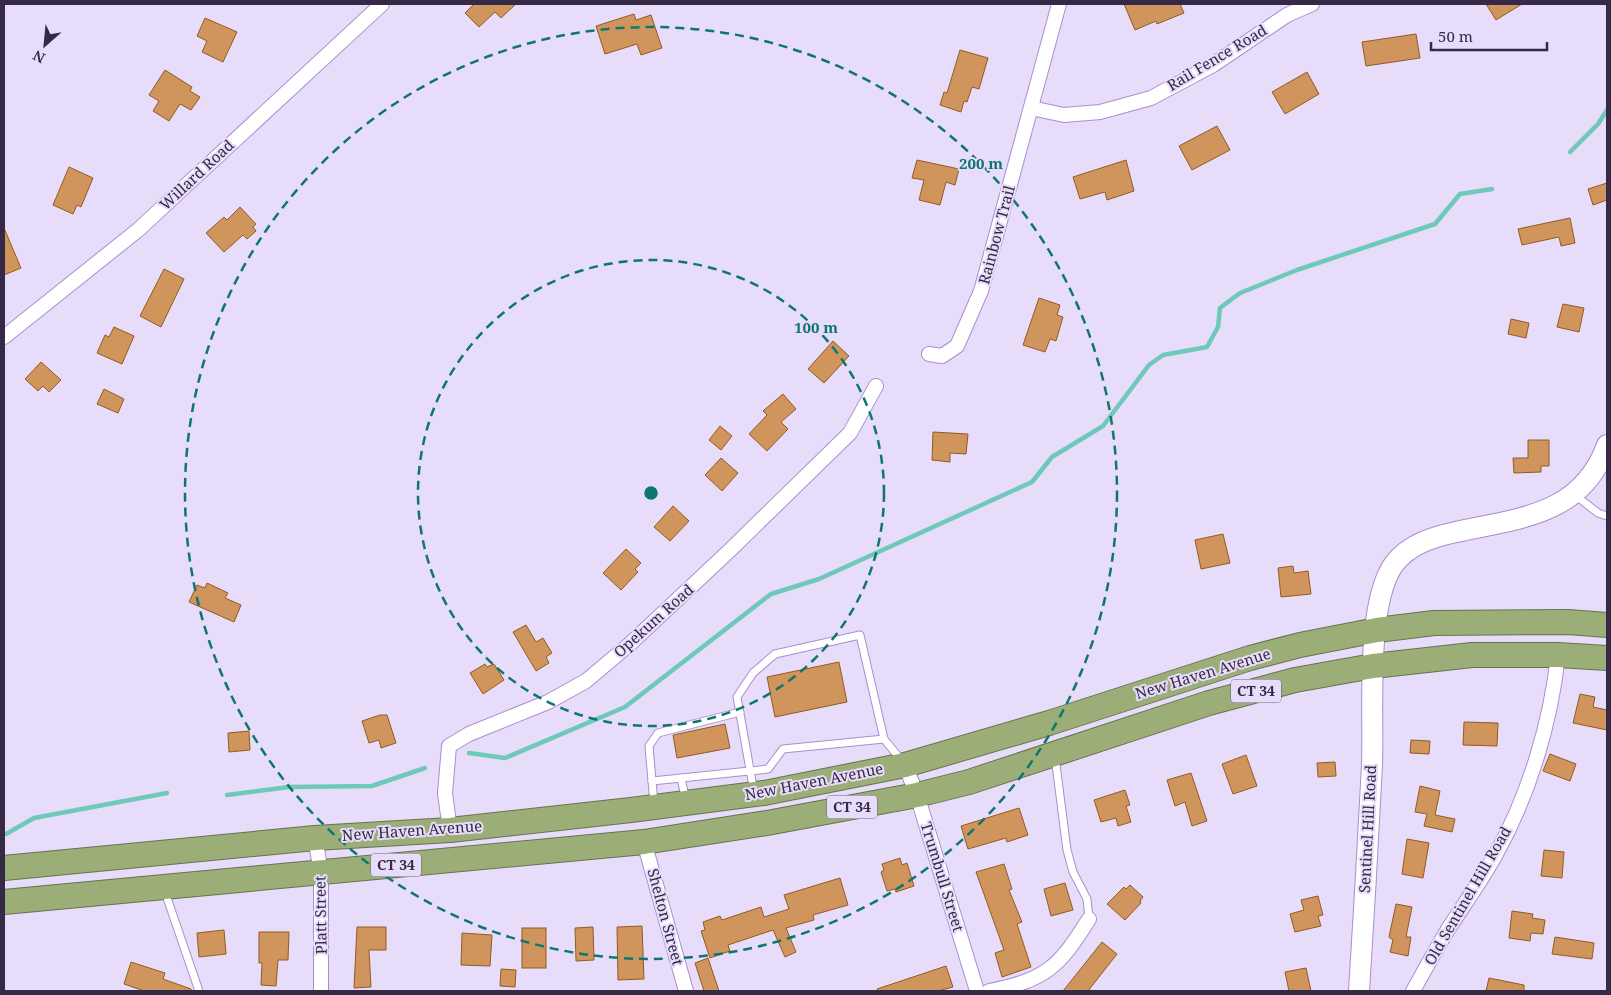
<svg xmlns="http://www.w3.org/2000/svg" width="1611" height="995" viewBox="0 0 1611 995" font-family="'Noto Serif',serif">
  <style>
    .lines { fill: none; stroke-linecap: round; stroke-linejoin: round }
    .stream { stroke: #6fc9bb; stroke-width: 4.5 }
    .building { fill: #d0945d; stroke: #935b21 }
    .service-casing { stroke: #aa8ed2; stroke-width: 9 }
    .minor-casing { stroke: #aa8ed2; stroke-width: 16 }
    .secondary-casing { stroke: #aa8ed2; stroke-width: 22 }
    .trunk-casing { stroke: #68724f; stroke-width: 26 }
    .service { stroke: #fff; stroke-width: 7 }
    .minor { stroke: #fff; stroke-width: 14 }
    .secondary { stroke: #fff; stroke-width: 20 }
    .trunk { stroke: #9cae77; stroke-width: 24 }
    .ring { fill: none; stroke: #0f766e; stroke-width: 2.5; stroke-dasharray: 9 6 }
    .labels { text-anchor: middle; stroke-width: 4; stroke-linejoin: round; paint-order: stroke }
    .shield { fill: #e7dcf9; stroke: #6a5f7b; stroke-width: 1 }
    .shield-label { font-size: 14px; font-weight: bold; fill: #352945 }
    .street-label { font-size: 15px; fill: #352945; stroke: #e7dcf9 }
    .centre { fill: #0f766e; stroke: #e7dcf9; stroke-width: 2.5 }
    .ring-label { font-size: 15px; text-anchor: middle; font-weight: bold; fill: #0f766e; stroke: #e7dcf9; stroke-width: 4; stroke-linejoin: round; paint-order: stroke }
  </style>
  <rect width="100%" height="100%" fill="#e7dcf9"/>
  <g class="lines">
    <!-- stream -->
    <g class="stream">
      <polyline points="1570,152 1598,124 1607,110"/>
      <polyline points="469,753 505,758 625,707 771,594 819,579 1032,482 1052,457 1103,426 1149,365 1163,355 1207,347 1218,327 1220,308 1240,293 1297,270 1435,224 1460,194 1492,189"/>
      <polyline points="227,795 289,787 372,786 425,768"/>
      <polyline points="6,834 34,818 167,793"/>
    </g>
  </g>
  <!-- building -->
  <g class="building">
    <polygon points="474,4 516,4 501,18 495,12 479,27 465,13"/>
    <polygon points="1124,4 1180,4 1184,13 1157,24 1156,21 1135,30"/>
    <polygon points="1486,4 1522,4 1496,20"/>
    <polygon points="634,14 636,20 651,15 662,48 641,55 637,44 605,54 596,26"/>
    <polygon points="205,18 237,32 223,62 202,52 207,41 197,36"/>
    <polygon points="1416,34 1420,58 1366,66 1362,42"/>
    <polygon points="960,50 988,58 979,89 972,87 967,102 964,101 961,112 940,105 944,92 947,93"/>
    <polygon points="165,70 192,87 190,91 200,97 191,110 180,104 169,121 153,111 159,101 149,95"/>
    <polygon points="1307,72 1319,94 1285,114 1272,92"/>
    <polygon points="1217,126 1230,150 1192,170 1179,146"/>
    <polygon points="917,160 959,169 955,185 946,182 940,205 919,200 924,180 912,178"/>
    <polygon points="1126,160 1134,191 1107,200 1105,192 1080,199 1073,177"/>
    <polygon points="69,167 93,178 81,207 77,205 73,214 53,205"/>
    <polygon points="1607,183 1607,200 1593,205 1588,189"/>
    <polygon points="240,207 256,224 253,227 256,231 247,239 243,235 224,252 206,233 224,217 227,220"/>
    <polygon points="1570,218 1575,243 1561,246 1559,237 1522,245 1518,229"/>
    <polygon points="4,228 21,268 4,275"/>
    <polygon points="164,269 184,279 161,327 140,316"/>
    <polygon points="1039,298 1060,305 1057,315 1063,317 1056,341 1050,339 1045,352 1023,345"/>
    <polygon points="1563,304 1584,308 1579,332 1557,327"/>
    <polygon points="1511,319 1529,323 1526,338 1508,334"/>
    <polygon points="114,327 134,336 122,364 97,353 105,335 109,337"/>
    <polygon points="833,341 849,356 824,383 808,369"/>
    <polygon points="41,362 61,380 49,392 43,386 38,391 25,379"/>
    <polygon points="104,389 124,399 118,413 97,404"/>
    <polygon points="783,394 796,409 781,422 788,429 767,451 749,434 767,415 763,411"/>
    <polygon points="720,426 732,436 721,450 709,440"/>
    <polygon points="933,432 968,434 966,454 950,453 950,462 932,460"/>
    <polygon points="1528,440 1549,440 1549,466 1541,466 1541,472 1514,473 1513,458 1528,458"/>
    <polygon points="721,458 738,473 722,491 705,475"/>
    <polygon points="673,506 689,521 670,541 654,527"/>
    <polygon points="1223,534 1230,563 1201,569 1195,540"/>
    <polygon points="626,549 641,563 635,569 638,572 621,590 603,573"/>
    <polygon points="1293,566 1294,573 1308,571 1311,594 1281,597 1278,568"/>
    <polygon points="207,583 228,593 225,598 241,605 234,622 189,602 197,585 205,588"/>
    <polygon points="526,625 536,642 543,638 552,653 546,657 549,663 536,671 513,632"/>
    <polygon points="839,662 847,702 775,717 767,677"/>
    <polygon points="485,664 487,667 494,664 504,680 483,694 470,673"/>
    <polygon points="1580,694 1595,697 1593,707 1607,710 1607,730 1573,723"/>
    <polygon points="380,715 387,715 396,743 381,748 379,740 369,743 362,721"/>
    <polygon points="1464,722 1498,723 1497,746 1463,745"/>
    <polygon points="725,724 730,748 677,758 673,735"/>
    <polygon points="249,731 250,750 229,752 228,733"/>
    <polygon points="1411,740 1430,741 1429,754 1410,753"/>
    <polygon points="1550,754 1576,764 1570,781 1543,771"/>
    <polygon points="1246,755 1257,786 1233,794 1222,764"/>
    <polygon points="1335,762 1336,776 1318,777 1317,763"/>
    <polygon points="1191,773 1207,821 1192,826 1185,802 1175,806 1167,780"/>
    <polygon points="1420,786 1440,791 1435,815 1455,819 1452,832 1424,826 1427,814 1415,812"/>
    <polygon points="1125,790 1130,805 1126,806 1131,822 1118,826 1116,818 1101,822 1094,800"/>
    <polygon points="1019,808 1028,835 1007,842 1006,838 968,849 961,826"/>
    <polygon points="1407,839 1429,843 1423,878 1402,874"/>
    <polygon points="1544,850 1564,852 1562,878 1541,876"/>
    <polygon points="900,858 902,865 907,863 914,886 896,892 895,889 887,891 881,872 884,870 882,864"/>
    <polygon points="1004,864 1012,889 1009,890 1022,922 1017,924 1031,967 1002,977 995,953 1004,950 976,872"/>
    <polygon points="840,878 848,905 813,915 814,920 786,928 796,952 785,957 773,930 728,945 730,951 710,958 701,931 705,930 703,922 720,916 722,920 761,907 764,917 789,909 784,895"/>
    <polygon points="1065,883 1073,910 1051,916 1044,889"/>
    <polygon points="1130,885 1143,897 1140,901 1141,903 1125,920 1107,904 1124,887 1126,889"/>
    <polygon points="1318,896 1323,915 1318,916 1321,926 1295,932 1290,914 1304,910 1301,900"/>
    <polygon points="1396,904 1412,907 1406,937 1411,937 1408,956 1390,952 1393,940 1389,937"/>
    <polygon points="1512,911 1533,914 1532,918 1545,920 1543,934 1531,933 1530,941 1509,938"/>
    <polygon points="642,926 644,979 618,980 617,927"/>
    <polygon points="357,927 386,927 386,950 369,950 371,987 354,988"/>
    <polygon points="593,927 594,960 576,961 575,928"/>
    <rect x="522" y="928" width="24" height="40"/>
    <polygon points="224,930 226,954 199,957 197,933"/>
    <polygon points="259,932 289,932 288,960 278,960 276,986 261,985 262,963 259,963"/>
    <polygon points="462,933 492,935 490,966 461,965"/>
    <polygon points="1555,937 1594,943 1592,959 1552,954"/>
    <polygon points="1102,942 1117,954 1088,991 1063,991"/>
    <polygon points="708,958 719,991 704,991 695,963"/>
    <polygon points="131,962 165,973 163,979 191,989 191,991 144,991 124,984"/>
    <polygon points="946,966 953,987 938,991 878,991 877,989"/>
    <polygon points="1306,968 1311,991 1289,991 1285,972"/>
    <polygon points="501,969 516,970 515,987 500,986"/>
    <polygon points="1489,978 1524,985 1524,991 1486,991"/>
  </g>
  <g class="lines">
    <defs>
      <g id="service">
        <polyline points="1575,495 1598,513 1607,516"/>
        <polyline points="740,712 658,733 649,746 652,781 768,769 783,749 884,739"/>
        <polyline points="1055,757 1067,850 1073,872 1087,899 1089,919"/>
        <polyline points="681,778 686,801"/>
        <polyline points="652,781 654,803"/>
        <polyline points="754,792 737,697 753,673 775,654 860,635 884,739 902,761"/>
        <polyline points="165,892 199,991"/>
      </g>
      <g id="minor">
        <polyline points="1031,108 1064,115 1100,112 1151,98 1213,65 1287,15 1312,4"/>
        <polyline points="4,337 138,230 382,4"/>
        <polyline points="929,354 942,356 957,346 981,291 1059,4"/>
        <polyline points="905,765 917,795 977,991"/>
        <polyline points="450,830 445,793 449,746 469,734 548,702 586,681 631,643 728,552 850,433 876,386"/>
        <polyline points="315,838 321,872 321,991"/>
        <polyline points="644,842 686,991"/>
        <path d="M 989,991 C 1046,980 1059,967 1089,919"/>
        <path d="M 1413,991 C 1424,971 1435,951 1447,931 C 1463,906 1481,881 1496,854 C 1529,795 1551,722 1558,655"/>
      </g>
      <path id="secondary" d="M 1359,991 C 1364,916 1368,840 1372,765 C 1374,714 1365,604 1394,564 C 1409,544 1433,537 1456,532 C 1520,518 1582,515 1607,445"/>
      <g id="trunk">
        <polyline points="4,868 315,838 450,830 631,810 764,793 905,765 1049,723 1250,658 1300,645 1377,630 1434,623 1568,622 1607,625"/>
        <polyline points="4,902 644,842 767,823 917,795 969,782 1209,703 1295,680 1373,666 1472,655 1558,655 1607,658"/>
      </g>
    </defs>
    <!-- service casing -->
    <use href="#service" class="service-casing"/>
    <!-- minor casing -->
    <use href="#minor" class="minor-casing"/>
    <!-- secondary casing -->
    <use href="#secondary" class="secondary-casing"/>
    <!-- trunk casing -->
    <use href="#trunk" class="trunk-casing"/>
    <!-- service -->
    <use href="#service" class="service"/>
    <!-- minor -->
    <use href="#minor" class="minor"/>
    <!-- secondary -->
    <use href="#secondary" class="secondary"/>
    <!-- trunk -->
    <use href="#trunk" class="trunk"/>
  </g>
  <!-- distance rings -->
  <g class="ring">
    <circle cx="651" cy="493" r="233"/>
    <circle cx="651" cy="493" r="466"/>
  </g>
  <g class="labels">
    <!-- shield labels -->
    <g class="shield">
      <rect x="1231" y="679.5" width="50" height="23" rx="4"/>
      <rect x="827" y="795.5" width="50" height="23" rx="4"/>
      <rect x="371" y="853.5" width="50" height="23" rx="4"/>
    </g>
    <g class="shield-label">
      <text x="1256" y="696">CT 34</text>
      <text x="852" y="812">CT 34</text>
      <text x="396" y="870">CT 34</text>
    </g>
    <!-- street labels -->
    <g class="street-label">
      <text transform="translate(1217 58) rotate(-31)" y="5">Rail Fence Road</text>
      <text transform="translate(197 175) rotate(-43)" y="5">Willard Road</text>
      <text transform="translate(997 235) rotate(-75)" y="5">Rainbow Trail</text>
      <text transform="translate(654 621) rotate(-42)" y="5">Opekum Road</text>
      <text transform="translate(1203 674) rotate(-17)" y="5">New Haven Avenue</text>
      <text transform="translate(814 782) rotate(-11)" y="5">New Haven Avenue</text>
      <text transform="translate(1368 829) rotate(-87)" y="5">Sentinel Hill Road</text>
      <text transform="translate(412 831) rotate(-4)" y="5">New Haven Avenue</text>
      <text transform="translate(942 877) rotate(73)" y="5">Trumbull Street</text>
      <text transform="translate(1468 896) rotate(-60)" y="5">Old Sentinel Hill Road</text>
      <text transform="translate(321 915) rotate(-91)" y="5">Platt Street</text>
      <text transform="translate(665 917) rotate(75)" y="5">Shelton Street</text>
    </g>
  </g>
  <circle cx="651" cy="493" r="8" class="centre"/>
  <g class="ring-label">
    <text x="981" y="169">200 m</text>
    <text x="816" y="333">100 m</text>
  </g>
  <!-- border -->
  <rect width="1611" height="995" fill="none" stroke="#352945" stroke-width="10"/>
  <!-- north arrow -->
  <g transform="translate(45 45) rotate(207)" stroke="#e7dcf9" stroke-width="4" paint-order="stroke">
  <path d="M0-4L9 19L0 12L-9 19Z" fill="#352945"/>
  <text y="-8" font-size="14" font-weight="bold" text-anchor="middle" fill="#352945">N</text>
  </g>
  <!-- scale -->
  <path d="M1431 42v8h116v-8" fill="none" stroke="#352945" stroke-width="2.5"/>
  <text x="1438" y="42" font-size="15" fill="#352945" stroke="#e7dcf9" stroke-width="4" paint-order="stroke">50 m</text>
</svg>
